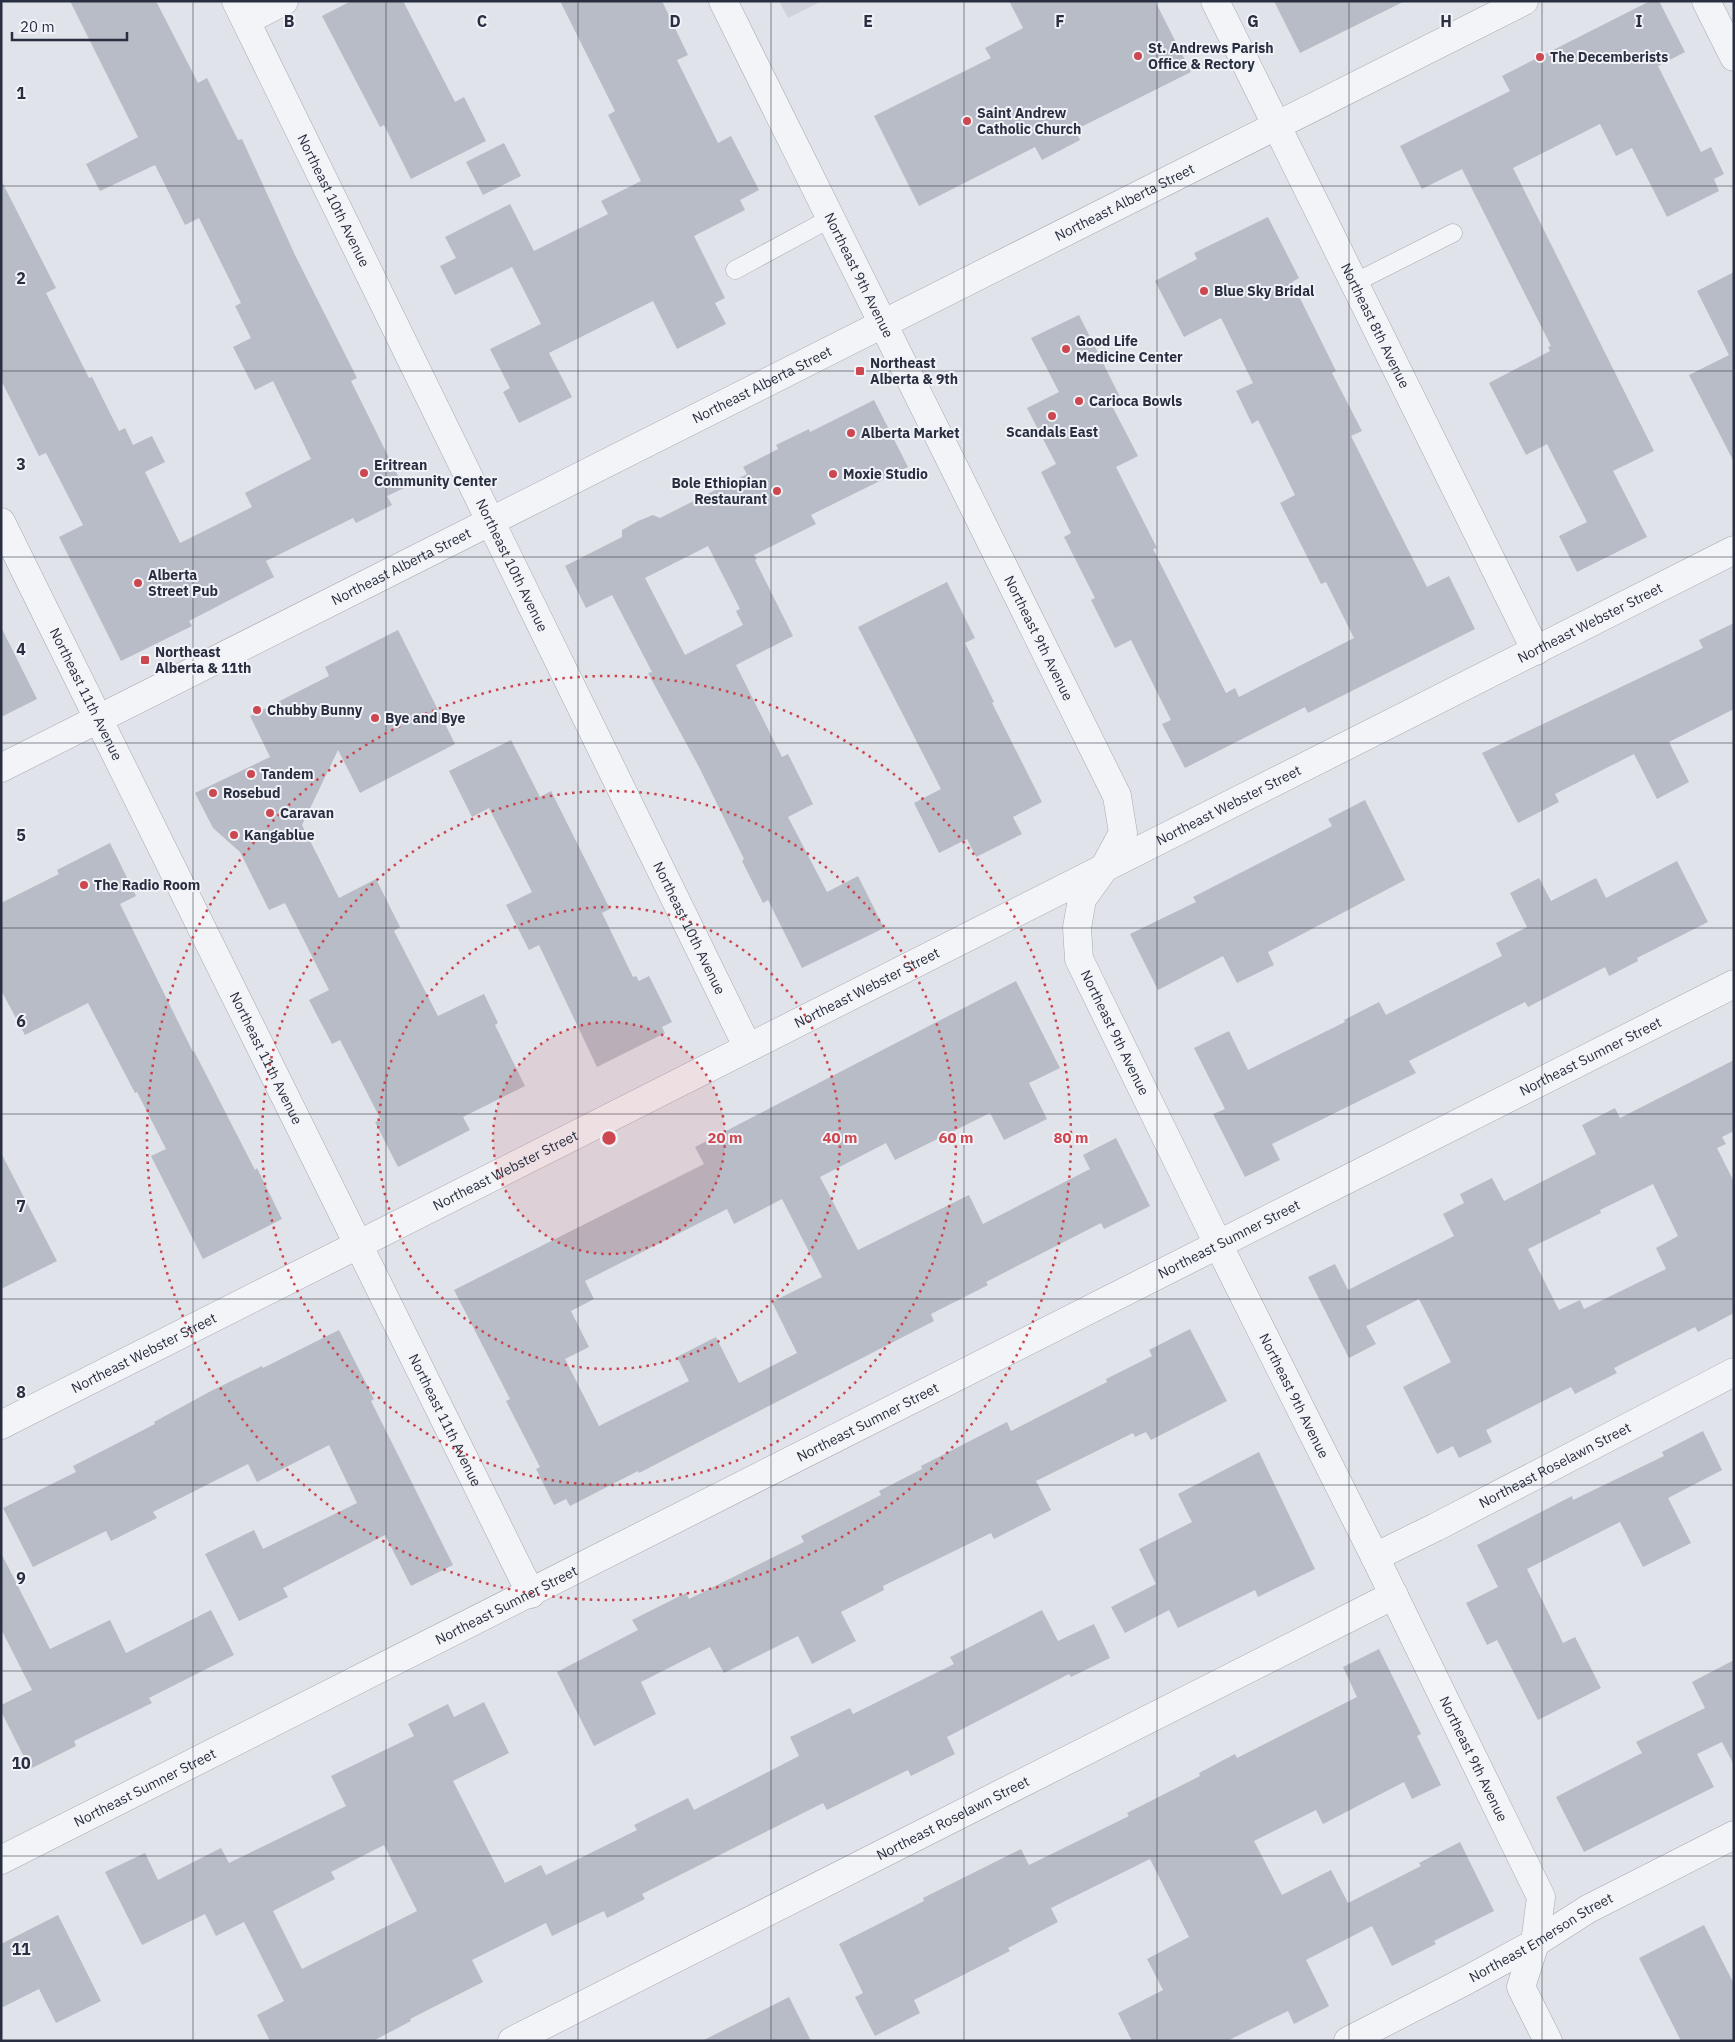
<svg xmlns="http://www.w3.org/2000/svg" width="1735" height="2042" viewBox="0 0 1735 2042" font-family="'IBM Plex Sans',sans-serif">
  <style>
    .built { fill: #cfd2db }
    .building { fill: #b8bcc6; fill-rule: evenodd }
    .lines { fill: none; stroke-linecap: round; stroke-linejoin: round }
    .service-casing { stroke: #a5a9b3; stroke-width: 19 }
    .minor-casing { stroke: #a5a9b3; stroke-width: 29 }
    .tertiary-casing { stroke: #a5a9b3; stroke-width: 29 }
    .service { stroke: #f3f4f7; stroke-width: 18 }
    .minor { stroke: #f3f4f7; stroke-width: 28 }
    .tertiary { stroke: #f3f4f7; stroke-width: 28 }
    .grid { fill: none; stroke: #292f40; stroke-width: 1; stroke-opacity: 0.55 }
    .ring { fill: none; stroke: #cc474f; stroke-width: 2.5; stroke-dasharray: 2.5 5 }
    .poi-dot { fill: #cc474f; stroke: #f0f2f7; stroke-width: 2 }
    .labels { text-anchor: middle; stroke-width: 4; stroke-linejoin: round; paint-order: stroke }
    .poi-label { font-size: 14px; font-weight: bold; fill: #292f40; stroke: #f0f2f7; text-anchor: start }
    .street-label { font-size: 14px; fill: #292f40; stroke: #f0f2f7 }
    .grid-label { font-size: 16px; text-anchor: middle; font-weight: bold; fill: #292f40; stroke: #f0f2f7; stroke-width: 4; stroke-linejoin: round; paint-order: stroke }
    .centre { fill: #cc474f; stroke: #f0f2f7; stroke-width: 2.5 }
    .ring-label { font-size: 15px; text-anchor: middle; font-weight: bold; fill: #cc474f; stroke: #f0f2f7; stroke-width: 4; stroke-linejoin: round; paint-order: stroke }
  </style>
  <rect width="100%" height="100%" fill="#e0e3e9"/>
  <!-- built -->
  <polygon class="built" points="779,1 822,1 788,18"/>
  <!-- building -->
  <g class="building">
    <polygon points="70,1 156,1 198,83 207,78 238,140 242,139 295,255 357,378 351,381 404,488 387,496 392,505 356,523 353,518 266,561 274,577 189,621 192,626 121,661 59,537 83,525 46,453 39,456 1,380 1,180 56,288 46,293 89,378 92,377 119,431 125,428 133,445 152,436 165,462 145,472 180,543 252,507 245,493 311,459 273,381 255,390 233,347 251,338 235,306 241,303 199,218 185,225 155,165 100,191 86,164 138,137"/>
    <polygon points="351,1 403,1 455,102 464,97 486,141 411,179 384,125 380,127 322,16"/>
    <polygon points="560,1 662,1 688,55 677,60 718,143 731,136 759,190 740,200 745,210 694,236 725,298 715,303 726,324 677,349 653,301 549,353 572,397 519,423 503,392 510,388 490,349 541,324 512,267 455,295 440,266 456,258 445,237 510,204 534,251 608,214 601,201 641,181 608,115 615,111"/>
    <polygon points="1009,1 1155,1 1191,72 1075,130 1080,140 1042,160 1035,147 919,206 874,116 991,58 985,48 1023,28"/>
    <polygon points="1274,1 1405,1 1300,53"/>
    <polygon points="1650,1 1659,1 1685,52 1658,66 1701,152 1711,147 1724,174 1714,179 1719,191 1667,217 1632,148 1616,156 1600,124 1513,168 1654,451 1613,471 1647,537 1577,572 1559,536 1587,522 1547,444 1526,455 1489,383 1550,351 1548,347 1551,346 1462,169 1422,189 1400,146 1510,91 1502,76"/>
    <polygon points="504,143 521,176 483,195 466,162"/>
    <polygon points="1268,217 1299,278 1292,282 1336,371 1332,373 1362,431 1351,436 1381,496 1427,587 1449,576 1475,629 1308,713 1305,707 1185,768 1162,724 1171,720 1131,640 1115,648 1091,600 1095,598 1064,537 1071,533 1041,472 1056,464 1027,408 1059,392 1031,338 1079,315 1121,399 1111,404 1138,456 1116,467 1157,548 1153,549 1226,693 1235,688 1239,697 1354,638 1326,582 1321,584 1280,503 1295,495 1258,420 1252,424 1236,391 1253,383 1221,318 1184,337 1155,281 1197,259 1194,253"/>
    <polygon points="1734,272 1734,462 1689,375 1729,355 1697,291"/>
    <path d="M 874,400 L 908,467 L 811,515 L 816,524 L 754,555 L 757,559 L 755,560 L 793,636 L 736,665 L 782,757 L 788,754 L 813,804 L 788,817 L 827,892 L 858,876 L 884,928 L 802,968 L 768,900 L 763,903 L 742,861 L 744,859 L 699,767 L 648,673 L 652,672 L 612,595 L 586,608 L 565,566 L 622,537 L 622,530 L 638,521 L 653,515 L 660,518 L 747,474 L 743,467 L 778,449 L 776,445 L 809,429 L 810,432 ZM 708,546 L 740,609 L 736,611 L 743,625 L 685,655 L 645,578 Z"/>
    <polygon points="947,582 975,638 965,643 994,702 992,703 1042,802 1013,817 1022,834 976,857 967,839 939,853 914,803 941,789 858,627"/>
    <polygon points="1734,623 1734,709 1669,742 1689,782 1657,799 1634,754 1555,794 1559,802 1518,823 1482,753 1703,648 1699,640"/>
    <polygon points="1,627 37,699 1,717"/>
    <polygon points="398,630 455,744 360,793 338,750 302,825 339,898 376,879 400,927 394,931 438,1016 484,994 498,1023 495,1025 525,1086 463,1117 470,1130 398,1167 375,1122 381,1120 340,1040 332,1044 309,1000 329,990 285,903 269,910 240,852 213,828 195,793 270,757 250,716 329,676 325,667"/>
    <polygon points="511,740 540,797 551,791 610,909 602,913 633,977 636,976 639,981 649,976 672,1022 662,1027 665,1033 597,1067 539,945 529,950 506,905 532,892 489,808 472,817 449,771"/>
    <polygon points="1365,800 1405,880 1268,952 1274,965 1237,983 1223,956 1158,990 1130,934 1196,902 1193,897 1332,826 1328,819"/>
    <polygon points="110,843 136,896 120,904 193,1052 194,1051 255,1170 257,1168 282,1219 203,1259 151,1156 166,1149 137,1092 135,1093 88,1003 25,1035 1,990 1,903 59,874 57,870"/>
    <polygon points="1677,861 1708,922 1637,958 1638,961 1609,976 1605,967 1528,1007 1525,1002 1409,1061 1416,1073 1272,1144 1280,1160 1245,1177 1213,1114 1225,1109 1194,1048 1229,1031 1248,1070 1345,1022 1344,1020 1379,1002 1386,1015 1502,956 1496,943 1527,927 1510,893 1539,878 1551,901 1596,878 1606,898"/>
    <path d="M 1016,981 L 1060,1068 L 1029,1083 L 1047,1119 L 1004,1140 L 990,1113 L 895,1160 L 886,1143 L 820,1177 L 858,1250 L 969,1195 L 983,1224 L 1090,1169 L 1083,1155 L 1116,1138 L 1150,1206 L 1104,1229 L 1101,1223 L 986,1282 L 988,1285 L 931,1314 L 934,1321 L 639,1473 L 638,1471 L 570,1506 L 566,1499 L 554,1505 L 536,1469 L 540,1467 L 506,1401 L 510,1399 L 454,1290 L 704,1164 L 695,1147 ZM 782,1199 L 822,1277 L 772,1302 L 797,1353 L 739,1383 L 716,1337 L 677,1357 L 689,1381 L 599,1426 L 565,1359 L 589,1347 L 571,1311 L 594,1299 L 585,1281 L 727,1209 L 734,1224 Z"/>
    <path d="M 1734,1060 L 1734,1131 L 1722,1137 L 1726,1144 L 1717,1148 L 1734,1182 L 1734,1313 L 1698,1332 L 1695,1327 L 1614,1368 L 1617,1373 L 1575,1394 L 1571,1387 L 1486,1430 L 1492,1442 L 1459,1458 L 1453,1446 L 1437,1454 L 1403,1387 L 1451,1362 L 1419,1299 L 1366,1326 L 1376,1344 L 1349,1358 L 1308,1277 L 1335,1264 L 1348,1290 L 1454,1236 L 1443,1214 L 1464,1203 L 1460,1194 L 1492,1178 L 1504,1201 L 1596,1154 L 1582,1125 L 1615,1108 L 1620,1118 ZM 1653,1184 L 1678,1236 L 1656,1248 L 1666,1269 L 1584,1309 L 1580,1300 L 1559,1310 L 1528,1249 L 1601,1213 L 1600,1210 Z"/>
    <polygon points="1,1153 57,1261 1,1289"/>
    <polygon points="1190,1329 1227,1401 1151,1440 1146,1432 1135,1437 1133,1433 1036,1481 1051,1510 994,1539 991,1533 883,1586 884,1590 841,1612 856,1641 812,1664 798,1636 724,1673 710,1647 641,1682 656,1714 594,1746 557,1672 638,1630 632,1620 686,1593 689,1599 804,1542 801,1536 881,1495 879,1491 922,1469 921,1466 1007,1422 1011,1431 1107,1382 1106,1379 1152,1356 1149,1350"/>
    <polygon points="339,1330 374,1399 371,1401 453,1565 411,1586 385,1535 283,1588 288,1597 239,1621 205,1554 254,1530 263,1549 357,1503 329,1445 257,1482 248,1464 153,1512 157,1518 111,1541 106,1531 33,1567 3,1508 76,1472 73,1466 155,1424 154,1422 211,1391 262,1366 263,1368"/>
    <polygon points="1703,1431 1722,1470 1668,1498 1691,1543 1643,1567 1620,1522 1527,1569 1563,1643 1575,1637 1601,1688 1538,1720 1497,1640 1487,1645 1466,1603 1498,1587 1477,1545 1572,1496 1573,1500 1664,1456 1662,1452"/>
    <polygon points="1259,1452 1315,1569 1258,1597 1255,1590 1178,1628 1169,1610 1125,1633 1111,1607 1156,1584 1139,1549 1192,1522 1178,1494"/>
    <polygon points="1,1553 50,1649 110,1620 126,1653 211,1610 234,1655 149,1698 152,1703 74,1741 76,1746 30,1769 1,1711 1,1705 32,1690 1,1629"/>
    <path d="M 1042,1610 L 1058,1641 L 1094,1624 L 1110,1658 L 1071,1677 L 1069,1674 L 947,1737 L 955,1754 L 911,1776 L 908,1770 L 827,1810 L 823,1803 L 642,1894 L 645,1899 L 607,1918 L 604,1911 L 552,1936 L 546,1923 L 472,1960 L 483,1982 L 410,2019 L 411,2021 L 373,2041 L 270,2041 L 257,2015 L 284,2001 L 244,1922 L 216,1936 L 205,1914 L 142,1945 L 105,1872 L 145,1853 L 158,1880 L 221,1848 L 229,1863 L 346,1806 L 331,1776 L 414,1736 L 408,1724 L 448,1704 L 454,1717 L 484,1702 L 509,1753 L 453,1781 L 505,1883 L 541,1865 L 546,1875 L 637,1830 L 634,1825 L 688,1798 L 694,1810 L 799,1756 L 790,1737 L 850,1708 L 853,1714 L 954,1664 L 950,1657 ZM 384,1845 L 417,1911 L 302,1969 L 273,1911 L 335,1879 L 331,1872 Z"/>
    <polygon points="1379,1649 1421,1734 1417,1736 1441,1785 1412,1799 1404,1782 1323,1824 1316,1810 1254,1841 1282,1895 1331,1870 1348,1903 1421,1866 1419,1863 1460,1842 1494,1911 1434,1941 1436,1944 1392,1966 1372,1926 1306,1960 1329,2006 1294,2024 1288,2011 1227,2041 1132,2041 1118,2013 1163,1990 1147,1959 1189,1937 1150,1859 1051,1908 1058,1922 1008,1948 1010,1951 914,2000 920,2013 875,2036 855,1997 863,1993 839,1944 924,1901 923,1898 1021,1849 1029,1865 1129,1816 1127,1813 1200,1776 1199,1773 1235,1754 1237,1758 1357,1697 1343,1667"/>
    <polygon points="1734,1660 1734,1765 1722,1742 1697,1754 1714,1787 1584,1852 1556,1797 1642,1753 1636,1742 1705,1708 1692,1682"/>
    <polygon points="58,1915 101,2001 56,2023 39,1989 1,2008 1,1944"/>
    <polygon points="1704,1925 1734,1984 1734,2041 1681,2041 1639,1958"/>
    <polygon points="789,1997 811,2041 702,2041"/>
  </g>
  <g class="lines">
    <defs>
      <g id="service">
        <polyline points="735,270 831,218"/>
        <polyline points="1354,283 1453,233"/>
      </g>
      <g id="minor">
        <path id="s1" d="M 236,1 L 748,1048"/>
        <path id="s2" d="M 723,1 L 1117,796 L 1123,833 L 1103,870 L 1082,899 L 1077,928 L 1079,959 L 1218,1244 L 1375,1557 L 1541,1897 L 1535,1943 L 1521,1987 L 1548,2041"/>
        <path id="s3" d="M 1215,1 L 1536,651"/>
        <polyline points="1706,1 1734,57"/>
        <polyline points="246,21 284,1"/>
        <path id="s4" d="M 1,522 L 531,1594"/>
        <path id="s5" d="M 1,1425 L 1734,550"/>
        <path id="s6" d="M 1375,1557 L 1436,1527 L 1734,1372"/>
        <path id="s7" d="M 1,1860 C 580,1569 1156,1275 1734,984"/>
        <path id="s8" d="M 512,2041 L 1394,1595"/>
        <path id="s9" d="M 1348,2041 L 1467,1980 L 1535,1943 L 1588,1909 L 1734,1835"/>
      </g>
      <g id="tertiary">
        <path id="s10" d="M 1,768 L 1524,1"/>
      </g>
    </defs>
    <!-- service casing -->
    <use href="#service" class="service-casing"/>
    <!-- minor casing -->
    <use href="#minor" class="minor-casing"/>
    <!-- tertiary casing -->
    <use href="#tertiary" class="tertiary-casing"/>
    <!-- service -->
    <use href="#service" class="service"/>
    <!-- minor -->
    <use href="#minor" class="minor"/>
    <!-- tertiary -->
    <use href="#tertiary" class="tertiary"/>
  </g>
  <!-- grid -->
  <path class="grid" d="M 193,1 L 193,2041M 386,1 L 386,2041M 578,1 L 578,2041M 771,1 L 771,2041M 964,1 L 964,2041M 1157,1 L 1157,2041M 1349,1 L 1349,2041M 1542,1 L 1542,2041M 1,186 L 1734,186M 1,371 L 1734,371M 1,557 L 1734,557M 1,743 L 1734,743M 1,928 L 1734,928M 1,1114 L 1734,1114M 1,1299 L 1734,1299M 1,1485 L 1734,1485M 1,1671 L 1734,1671M 1,1856 L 1734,1856"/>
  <!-- distance rings -->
  <circle cx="609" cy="1138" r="116" fill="#cc474f" fill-opacity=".12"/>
  <g class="ring">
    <circle cx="609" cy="1138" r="116"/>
    <circle cx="609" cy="1138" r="231"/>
    <circle cx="609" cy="1138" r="347"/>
    <circle cx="609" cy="1138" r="462"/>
  </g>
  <!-- markers -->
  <g class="poi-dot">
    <circle cx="1138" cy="56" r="5"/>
    <circle cx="1540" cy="57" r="5"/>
    <circle cx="967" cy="121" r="5"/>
    <circle cx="1204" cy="291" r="5"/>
    <circle cx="1066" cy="349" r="5"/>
    <rect x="855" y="366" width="10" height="10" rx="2.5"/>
    <circle cx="1079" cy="401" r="5"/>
    <circle cx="1052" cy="416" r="5"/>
    <circle cx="851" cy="433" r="5"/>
    <circle cx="364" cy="473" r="5"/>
    <circle cx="833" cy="474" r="5"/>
    <circle cx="777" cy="491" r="5"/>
    <circle cx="138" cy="583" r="5"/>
    <rect x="140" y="655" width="10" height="10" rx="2.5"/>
    <circle cx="257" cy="710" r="5"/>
    <circle cx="375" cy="718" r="5"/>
    <circle cx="251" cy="774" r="5"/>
    <circle cx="213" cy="793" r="5"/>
    <circle cx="270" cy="813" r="5"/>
    <circle cx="234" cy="835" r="5"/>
    <circle cx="84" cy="885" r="5"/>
  </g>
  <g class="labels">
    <!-- poi labels -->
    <g class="poi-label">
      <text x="1148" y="53">St. Andrews Parish<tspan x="1148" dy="16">Office &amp; Rectory</tspan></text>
      <text x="1550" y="62">The Decemberists</text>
      <text x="977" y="118">Saint Andrew<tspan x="977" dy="16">Catholic Church</tspan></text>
      <text x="1214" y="296">Blue Sky Bridal</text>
      <text x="1076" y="346">Good Life<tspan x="1076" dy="16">Medicine Center</tspan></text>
      <text x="870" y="368">Northeast<tspan x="870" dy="16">Alberta &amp; 9th</tspan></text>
      <text x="1089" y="406">Carioca Bowls</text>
      <text x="1052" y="437" text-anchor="middle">Scandals East</text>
      <text x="861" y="438">Alberta Market</text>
      <text x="374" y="470">Eritrean<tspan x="374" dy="16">Community Center</tspan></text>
      <text x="843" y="479">Moxie Studio</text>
      <text x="767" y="488" text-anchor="end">Bole Ethiopian<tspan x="767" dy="16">Restaurant</tspan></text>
      <text x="148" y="580">Alberta<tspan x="148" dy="16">Street Pub</tspan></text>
      <text x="155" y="657">Northeast<tspan x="155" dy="16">Alberta &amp; 11th</tspan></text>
      <text x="267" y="715">Chubby Bunny</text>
      <text x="385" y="723">Bye and Bye</text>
      <text x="261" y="779">Tandem</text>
      <text x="223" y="798">Rosebud</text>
      <text x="280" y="818">Caravan</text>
      <text x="244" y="840">Kangablue</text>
      <text x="94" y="890">The Radio Room</text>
    </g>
    <!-- street labels -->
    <g class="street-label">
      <text dy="5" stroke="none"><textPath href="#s1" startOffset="222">Northeast 10th Avenue</textPath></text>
      <text dy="5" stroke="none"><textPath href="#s10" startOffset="1258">Northeast Alberta Street</textPath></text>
      <text dy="5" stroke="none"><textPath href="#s2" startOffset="306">Northeast 9th Avenue</textPath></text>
      <text dy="5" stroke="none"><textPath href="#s3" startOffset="362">Northeast 8th Avenue</textPath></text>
      <text dy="5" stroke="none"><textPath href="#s10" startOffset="852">Northeast Alberta Street</textPath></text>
      <text dy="5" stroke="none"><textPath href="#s1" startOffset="628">Northeast 10th Avenue</textPath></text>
      <text dy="5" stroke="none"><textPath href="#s10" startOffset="448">Northeast Alberta Street</textPath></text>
      <text dy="5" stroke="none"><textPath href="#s5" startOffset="1780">Northeast Webster Street</textPath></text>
      <text dy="5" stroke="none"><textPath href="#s2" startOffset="711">Northeast 9th Avenue</textPath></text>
      <text dy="5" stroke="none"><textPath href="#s4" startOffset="192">Northeast 11th Avenue</textPath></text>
      <text dy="5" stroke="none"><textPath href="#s5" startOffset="1375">Northeast Webster Street</textPath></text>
      <text dy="5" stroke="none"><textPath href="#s1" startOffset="1032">Northeast 10th Avenue</textPath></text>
      <text dy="5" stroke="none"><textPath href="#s5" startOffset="970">Northeast Webster Street</textPath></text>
      <text dy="5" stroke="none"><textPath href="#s2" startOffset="1145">Northeast 9th Avenue</textPath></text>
      <text dy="5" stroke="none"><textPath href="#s7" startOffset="1781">Northeast Sumner Street</textPath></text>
      <text dy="5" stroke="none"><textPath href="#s4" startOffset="598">Northeast 11th Avenue</textPath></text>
      <text dy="5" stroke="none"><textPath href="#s5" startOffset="565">Northeast Webster Street</textPath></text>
      <text dy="5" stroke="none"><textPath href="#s7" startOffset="1376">Northeast Sumner Street</textPath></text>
      <text dy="5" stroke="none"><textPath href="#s5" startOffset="160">Northeast Webster Street</textPath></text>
      <text dy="5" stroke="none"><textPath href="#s2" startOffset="1550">Northeast 9th Avenue</textPath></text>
      <text dy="5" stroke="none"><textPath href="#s4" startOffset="1002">Northeast 11th Avenue</textPath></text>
      <text dy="5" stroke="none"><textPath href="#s7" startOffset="971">Northeast Sumner Street</textPath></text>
      <text dy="5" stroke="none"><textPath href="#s6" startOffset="202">Northeast Roselawn Street</textPath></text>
      <text dy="5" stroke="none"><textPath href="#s7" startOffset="566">Northeast Sumner Street</textPath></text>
      <text dy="5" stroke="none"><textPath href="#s2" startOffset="1955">Northeast 9th Avenue</textPath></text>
      <text dy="5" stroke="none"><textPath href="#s7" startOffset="161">Northeast Sumner Street</textPath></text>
      <text dy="5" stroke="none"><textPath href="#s8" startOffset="494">Northeast Roselawn Street</textPath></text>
      <text dy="5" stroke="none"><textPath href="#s9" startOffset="219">Northeast Emerson Street</textPath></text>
    </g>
  </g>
  <g class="grid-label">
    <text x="289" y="27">B</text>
    <text x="482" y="27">C</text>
    <text x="675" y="27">D</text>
    <text x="868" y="27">E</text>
    <text x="1060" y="27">F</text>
    <text x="1253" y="27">G</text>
    <text x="1446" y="27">H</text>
    <text x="1639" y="27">I</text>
    <text x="21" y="99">1</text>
    <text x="21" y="284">2</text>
    <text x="21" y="470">3</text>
    <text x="21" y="655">4</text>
    <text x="21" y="841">5</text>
    <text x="21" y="1027">6</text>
    <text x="21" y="1212">7</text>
    <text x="21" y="1398">8</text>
    <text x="21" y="1584">9</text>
    <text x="21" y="1769">10</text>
    <text x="21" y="1955">11</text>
  </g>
  <circle cx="609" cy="1138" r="8" class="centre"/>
  <g class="ring-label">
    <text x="725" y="1143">20 m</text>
    <text x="840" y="1143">40 m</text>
    <text x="956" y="1143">60 m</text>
    <text x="1071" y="1143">80 m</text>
  </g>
  <!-- border -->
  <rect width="1735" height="2042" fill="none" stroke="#292f40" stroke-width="5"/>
  <!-- scale -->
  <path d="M12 32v8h115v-8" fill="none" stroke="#292f40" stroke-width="2.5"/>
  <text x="20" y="32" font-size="15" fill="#292f40" stroke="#f0f2f7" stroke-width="4" paint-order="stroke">20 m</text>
</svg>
